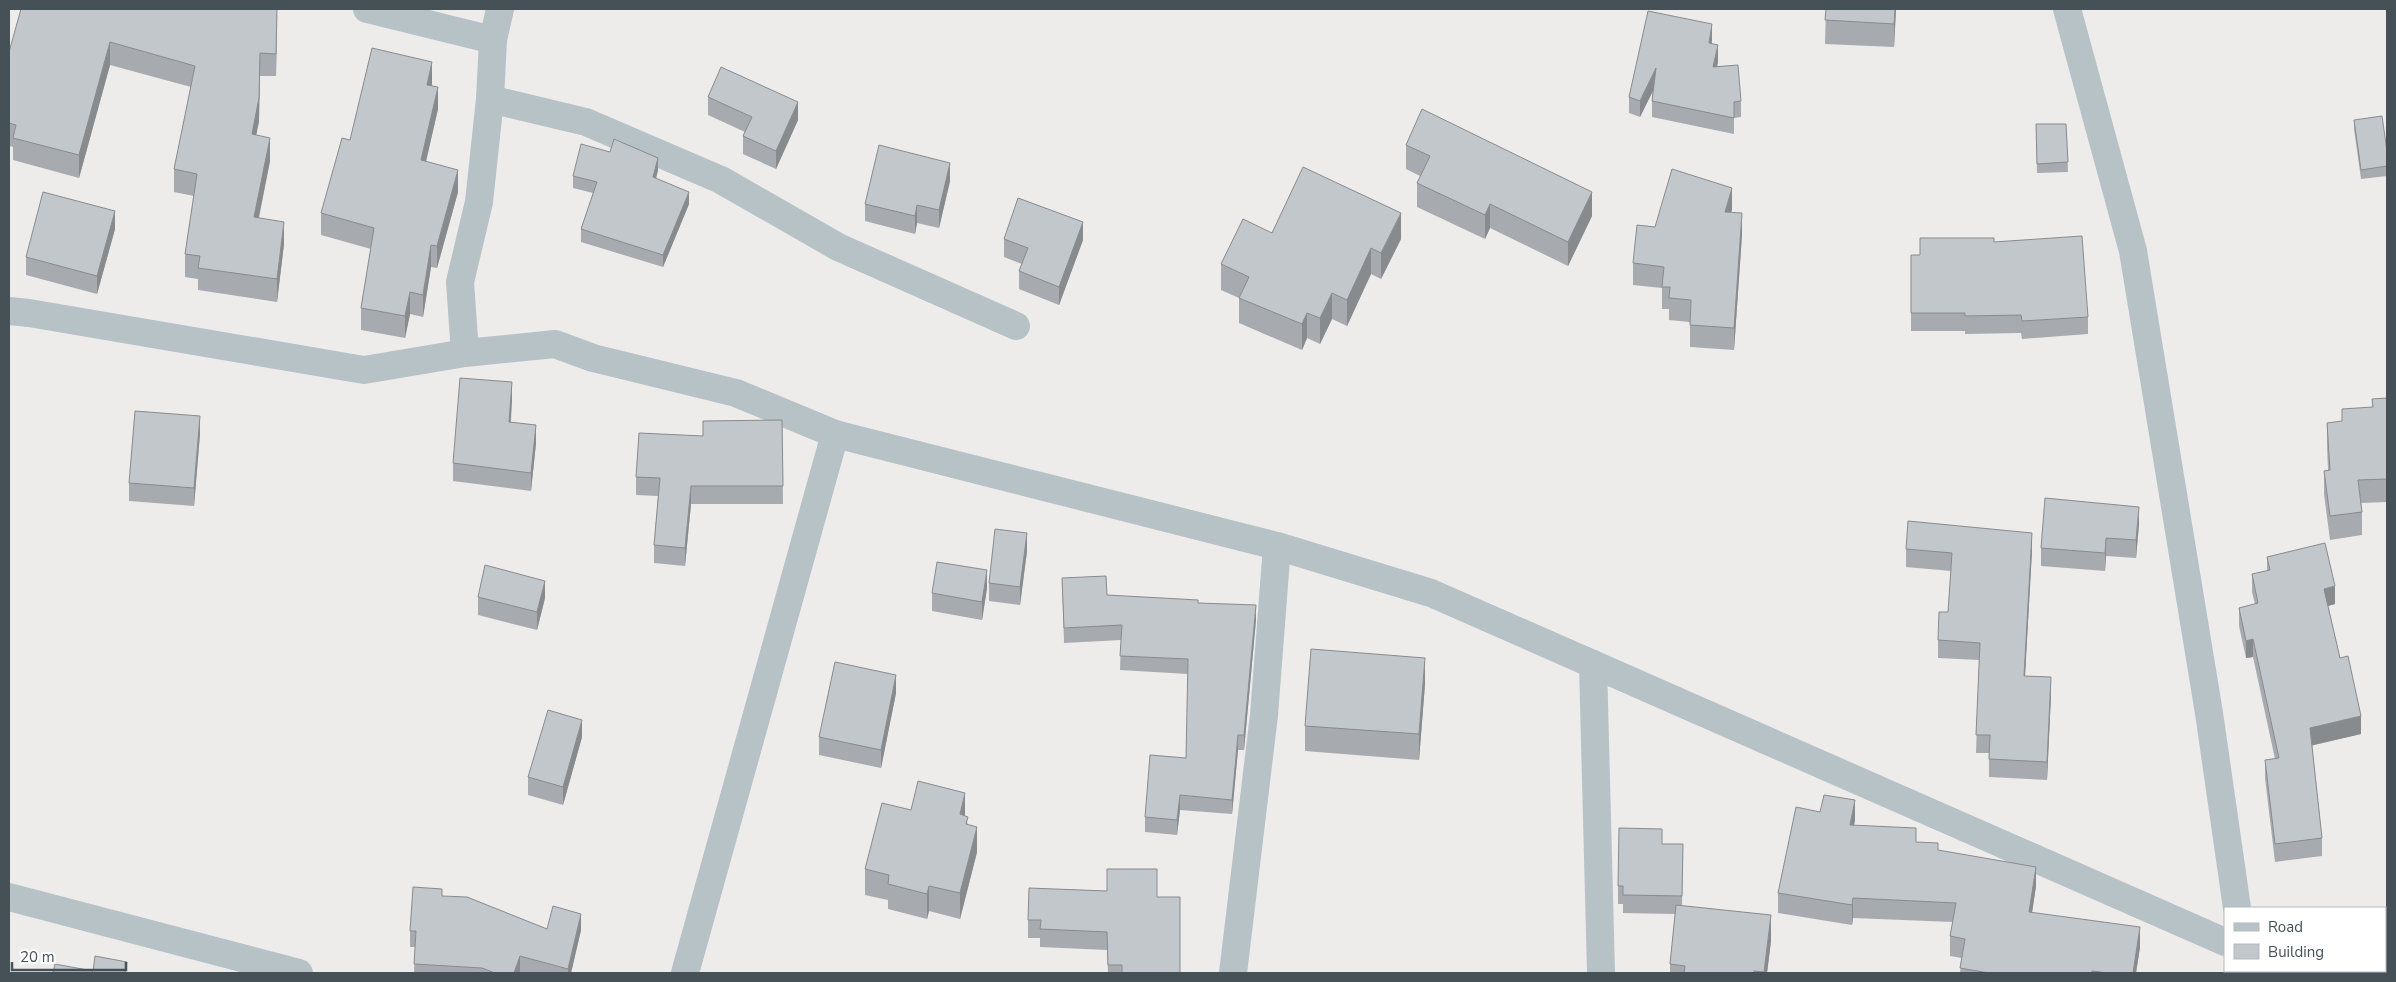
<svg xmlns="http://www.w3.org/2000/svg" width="2396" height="982" viewBox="0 0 2396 982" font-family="'Nunito Sans',sans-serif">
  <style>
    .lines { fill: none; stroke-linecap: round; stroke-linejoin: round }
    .minor { stroke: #b7c2c7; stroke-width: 28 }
    .wall { fill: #a7abaf }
    .shaded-wall { fill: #888b8e }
    .building { fill: #c2c7cb; stroke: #888b8e }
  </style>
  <rect width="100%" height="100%" fill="#eeebeb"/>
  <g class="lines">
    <!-- minor -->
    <g class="minor">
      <polyline points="367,9 493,40"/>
      <polyline points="500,9 493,40 490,99 479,202 460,282 465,353 555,344 593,358 736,393 835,434 1277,546 1431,593 2225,942"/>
      <polyline points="2067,9 2133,251 2209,713 2237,908"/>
      <polyline points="490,99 586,122 721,180 838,247 1016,326"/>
      <polyline points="9,311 29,313 364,370 465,353"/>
      <polyline points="1593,664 1601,973"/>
      <polyline points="9,897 299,973"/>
      <polyline points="2385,931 2387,931"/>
      <polyline points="685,973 835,434"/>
      <polyline points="1233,973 1264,715 1277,546"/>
    </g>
  </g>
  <!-- wall -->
  <g class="wall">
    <polygon points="277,9 276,76 260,76 259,121 256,135 270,161 259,218 284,244 277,302 198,290 198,279 185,277 185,254 194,196 174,192 174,169 191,87 110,65 79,178 13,160 13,147 9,146 9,52"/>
    <polygon points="1826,9 1896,9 1894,47 1825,44"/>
    <polygon points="1712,40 1712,44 1718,62 1717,67 1741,101 1741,117 1734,118 1734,134 1652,117 1652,101 1653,90 1640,117 1629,113 1629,97"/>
    <polygon points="432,84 438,109 426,162 458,192 437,268 431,267 423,317 410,314 405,338 361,330 361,308 371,249 321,235 321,213 350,140"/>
    <polygon points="708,97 798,120 776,169 743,154 743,136 745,132 708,115"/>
    <polygon points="2354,120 2387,151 2387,176 2361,179 2354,129"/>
    <polygon points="2036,124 2066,124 2068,172 2037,173"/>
    <polygon points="1406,145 1592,216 1568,266 1490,228 1485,239 1417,207 1417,183 1420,176 1406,169"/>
    <polygon points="610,152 658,170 656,179 689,204 663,267 581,242 581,229 593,193 573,188 573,176"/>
    <polygon points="950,181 939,228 917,223 915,234 865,221 865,204"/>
    <polygon points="1732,210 1731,212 1742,235 1734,350 1690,347 1690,322 1669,320 1669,309 1662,309 1662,288 1633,285 1633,263 1655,227"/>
    <polygon points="115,229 97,294 26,275 26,257"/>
    <polygon points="1272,233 1401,239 1381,279 1371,274 1347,326 1332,319 1320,344 1307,338 1302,350 1239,323 1239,298 1221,290 1221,264"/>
    <polygon points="1004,239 1083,240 1059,305 1019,289 1019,271 1022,264 1004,257"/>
    <polygon points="1994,242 2088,317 2088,334 2022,339 2021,333 1965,334 1965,331 1911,331 1911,255 1920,255"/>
    <polygon points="2387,398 2387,502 2361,503 2362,512 2362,535 2330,540 2324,494 2324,471 2328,470 2327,446 2327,423 2342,421 2342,409 2372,408 2372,399"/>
    <polygon points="512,400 511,422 536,443 531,491 453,481 453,463"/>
    <polygon points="782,420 783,504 691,504 685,566 654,563 654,545 658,496 636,495 636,477 703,436"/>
    <polygon points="200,434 194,506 129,501 129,483"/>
    <polygon points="2139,524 2136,558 2106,556 2105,571 2041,566 2041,548"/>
    <polygon points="1906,549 2032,551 2025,676 2051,695 2047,780 1989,777 1989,753 1976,753 1979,660 1938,658 1938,640 1948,612 1951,571 1906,567"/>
    <polygon points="1027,551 1020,605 989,601 989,583"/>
    <polygon points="2267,557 2335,604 2328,606 2340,658 2361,734 2312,745 2322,838 2322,856 2275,862 2265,778 2265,760 2275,759 2253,657 2246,658 2239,626 2239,608 2255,604 2252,592 2252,574 2267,571"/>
    <polygon points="1062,578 1107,595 1198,603 1256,620 1244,750 1238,750 1232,814 1180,810 1177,835 1145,832 1145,817 1186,758 1188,674 1120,670 1121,640 1064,643"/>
    <polygon points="987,588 982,620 932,611 932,593"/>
    <polygon points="478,597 545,598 537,630 478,615"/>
    <polygon points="1425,684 1419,760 1305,751 1305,726"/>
    <polygon points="896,693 881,768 819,755 819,737"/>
    <polygon points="582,737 563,805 528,795 528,777"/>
    <polygon points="911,810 965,816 977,852 960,919 929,911 927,919 888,909 888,900 865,895 865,869"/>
    <polygon points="1820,812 1855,820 1854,825 1916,842 2036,886 2032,913 2140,947 2136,973 1960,973 1962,958 1950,956 1950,936 1953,922 1853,918 1852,925 1778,913 1778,893"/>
    <polygon points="1662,844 1683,844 1682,906 1771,941 1767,973 1670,973 1670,964 1675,914 1623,913 1623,904 1618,904 1618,886"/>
    <polygon points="442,896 547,929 581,930 571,973 414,973 415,947 410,947 410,931"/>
    <polygon points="1157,897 1180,973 1108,973 1107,950 1040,947 1040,938 1028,938 1028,920"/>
  </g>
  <!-- shaded-wall -->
  <g class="shaded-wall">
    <polygon points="277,9 276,76 276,54"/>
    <polygon points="1895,9 1896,9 1894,47 1894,24"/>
    <polygon points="1712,24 1712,40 1709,59 1709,43"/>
    <polygon points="110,42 110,65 79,178 79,155"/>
    <polygon points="1718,45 1718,62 1713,83 1713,67"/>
    <polygon points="260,53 259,121 252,157 252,134"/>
    <polygon points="432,62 432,84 427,107 427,85"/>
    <polygon points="1656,68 1656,85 1640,117 1640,101"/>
    <polygon points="438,87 438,109 421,182 421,160"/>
    <polygon points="798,102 798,120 776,169 776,151"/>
    <polygon points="270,138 270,161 254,240 254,217"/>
    <polygon points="658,158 658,170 653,189 653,177"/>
    <polygon points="950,163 950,181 939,228 939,210"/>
    <polygon points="458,170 458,192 437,268 437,246"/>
    <polygon points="1732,188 1732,210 1725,234 1725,212"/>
    <polygon points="689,192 689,204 663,267 663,255"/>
    <polygon points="1592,192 1592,216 1568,266 1568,242"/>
    <polygon points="1490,204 1490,228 1485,239 1485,215"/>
    <polygon points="917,205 917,223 915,234 915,216"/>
    <polygon points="115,211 115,229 97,294 97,276"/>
    <polygon points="1401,213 1401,239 1381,279 1381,253"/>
    <polygon points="1742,213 1742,235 1734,350 1734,328"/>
    <polygon points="284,222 284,244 277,302 277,279"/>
    <polygon points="1083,222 1083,240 1059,305 1059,287"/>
    <polygon points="431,245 431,267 423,317 423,295"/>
    <polygon points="1371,248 1371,274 1347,326 1347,300"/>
    <polygon points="410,292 410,314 405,338 405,316"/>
    <polygon points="1332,293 1332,319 1320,344 1320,318"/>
    <polygon points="1307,313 1307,338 1302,350 1302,324"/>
    <polygon points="512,382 512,400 509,440 509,422"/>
    <polygon points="200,416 200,434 194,506 194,488"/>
    <polygon points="536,425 536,443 531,491 531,473"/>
    <polygon points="691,486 691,504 685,566 685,548"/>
    <polygon points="2139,507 2139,524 2136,558 2136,540"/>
    <polygon points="1027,533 1027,551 1020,605 1020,587"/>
    <polygon points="2032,533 2032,551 2024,694 2024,676"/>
    <polygon points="2106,538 2106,556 2105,571 2105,553"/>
    <polygon points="987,570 987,588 982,620 982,602"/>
    <polygon points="545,581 545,598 537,630 537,612"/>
    <polygon points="2335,586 2335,604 2324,607 2324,589"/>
    <polygon points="1256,605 1256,620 1244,750 1244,735"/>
    <polygon points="2253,639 2253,657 2246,658 2246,641"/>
    <polygon points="1425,658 1425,684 1419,760 1419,734"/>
    <polygon points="896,675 896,693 881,768 881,750"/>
    <polygon points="2051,677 2051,695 2047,780 2047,762"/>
    <polygon points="2361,716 2361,734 2310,746 2310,728"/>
    <polygon points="582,720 582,737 563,805 563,787"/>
    <polygon points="1238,735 1238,750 1232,814 1232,800"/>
    <polygon points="965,793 965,818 960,814"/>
    <polygon points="1180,795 1180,810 1177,835 1177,820"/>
    <polygon points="1855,800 1855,820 1850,844 1850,825"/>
    <polygon points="977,827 977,852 960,919 960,893"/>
    <polygon points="2036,867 2036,886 2029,932 2029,912"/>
    <polygon points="929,886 929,911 927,919 927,894"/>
    <polygon points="1853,898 1853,918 1852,925 1852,905"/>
    <polygon points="581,914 581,930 571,973 568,973 568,969"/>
    <polygon points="1771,915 1771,941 1767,973 1764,973"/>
    <polygon points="2140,927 2140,947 2136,973 2133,973"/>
    <polygon points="520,956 520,973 514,973"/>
  </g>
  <!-- building -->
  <g class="building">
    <polygon points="21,9 277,9 276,54 260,53 259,98 252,134 270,138 254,217 284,222 277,279 198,268 200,256 185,254 197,174 174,169 195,66 110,42 79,155 13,138 16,125 9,123 9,52"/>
    <polygon points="1826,9 1895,9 1894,24 1825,20"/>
    <polygon points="1648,11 1712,24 1709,43 1718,45 1713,67 1738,65 1741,101 1734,102 1734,118 1652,101 1656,68 1640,101 1629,97"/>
    <polygon points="372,48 432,62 427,85 438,87 421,160 458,170 437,246 431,245 423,295 410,292 405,316 361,308 374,228 321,213 342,138 350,140"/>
    <polygon points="721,67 798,102 776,151 743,136 752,117 708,97"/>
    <polygon points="1422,109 1592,192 1568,242 1490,204 1485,215 1417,183 1430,156 1406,145"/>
    <polygon points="2382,116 2387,151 2387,166 2361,170 2354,120"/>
    <polygon points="2036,124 2066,124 2068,162 2037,164"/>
    <polygon points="614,139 658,158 653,177 689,192 663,255 581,229 597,182 573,176 581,144 610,152"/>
    <polygon points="879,145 950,163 939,210 917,205 915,216 865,204"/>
    <polygon points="1303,167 1401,213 1381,253 1371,248 1347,300 1332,293 1320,318 1307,313 1302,324 1239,298 1249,277 1221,264 1243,219 1272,233"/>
    <polygon points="1672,169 1732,188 1725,212 1742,213 1734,328 1690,325 1691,300 1669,298 1670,287 1662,287 1664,267 1633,263 1637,225 1655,227"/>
    <polygon points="43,192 115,211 97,276 26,257"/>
    <polygon points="1018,198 1083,222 1059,287 1019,271 1028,248 1004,239"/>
    <polygon points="2082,236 2088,317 2022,321 2021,315 1965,316 1965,313 1911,313 1911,255 1920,255 1920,238 1994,238 1994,242"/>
    <polygon points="460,378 512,382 509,422 536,425 531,473 453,463"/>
    <polygon points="2387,398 2387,479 2358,480 2362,512 2330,516 2324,471 2330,470 2327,423 2342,421 2342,409 2373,407 2372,399"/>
    <polygon points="135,411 200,416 194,488 129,483"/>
    <polygon points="782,420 783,486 691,486 685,548 654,545 660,478 636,477 639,433 703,436 703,421"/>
    <polygon points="2045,498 2139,507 2136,540 2106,538 2105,553 2041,548"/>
    <polygon points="1908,521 2032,533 2024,676 2051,677 2047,762 1989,759 1990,735 1976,735 1980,643 1938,640 1939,612 1948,612 1952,553 1906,549"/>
    <polygon points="995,529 1027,533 1020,587 989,583"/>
    <polygon points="2325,543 2335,586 2324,589 2340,658 2348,656 2361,716 2310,728 2322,838 2275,844 2265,760 2279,758 2253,639 2246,641 2239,608 2258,603 2252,574 2270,570 2267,557"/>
    <polygon points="937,562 987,570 982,602 932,593"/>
    <polygon points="485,565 545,581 537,612 478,597"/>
    <polygon points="1106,576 1107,595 1198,600 1198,603 1256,605 1244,735 1238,735 1232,800 1180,795 1177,820 1145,817 1150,755 1186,758 1188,659 1120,656 1122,625 1064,628 1062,578"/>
    <polygon points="1311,649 1425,658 1419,734 1305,726"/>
    <polygon points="835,662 896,675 881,750 819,737"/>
    <polygon points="548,710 582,720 563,787 528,777"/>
    <polygon points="918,781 965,793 960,814 968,817 966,824 977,827 960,893 929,886 927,894 888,884 889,875 865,869 882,803 911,810"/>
    <polygon points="1824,795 1855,800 1850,825 1916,828 1916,842 1938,843 1938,850 2036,867 2029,912 2140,927 2133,973 2108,973 2092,971 2092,973 1989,973 1960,968 1965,939 1950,936 1956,903 1853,898 1852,905 1778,893 1796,807 1820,812"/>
    <polygon points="1619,828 1662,829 1662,844 1683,844 1682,896 1623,895 1623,886 1618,886"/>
    <polygon points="1107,869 1157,869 1157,897 1180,897 1180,973 1122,973 1122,965 1108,965 1107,932 1040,929 1041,920 1028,920 1029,888 1107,891"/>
    <polygon points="413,887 442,889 442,896 467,897 547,929 553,906 581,914 568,969 520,956 514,973 495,973 482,968 414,964 416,931 410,931"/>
    <polygon points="1676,905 1771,915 1764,972 1754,971 1754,973 1684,973 1685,966 1670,964"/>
    <polygon points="95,956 127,962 125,973 53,973 55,964 93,971"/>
  </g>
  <!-- border -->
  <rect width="2396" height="982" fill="none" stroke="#455157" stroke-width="20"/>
  <!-- legend -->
  <rect x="2224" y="907" width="162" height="65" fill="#ffffff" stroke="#b5b9bc"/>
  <rect x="2234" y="923" width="25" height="8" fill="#b7c2c7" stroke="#b5b9bc"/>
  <text x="2268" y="932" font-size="15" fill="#455157">Road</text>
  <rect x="2234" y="944" width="25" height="15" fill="#c2c7cb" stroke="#b5b9bc"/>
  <text x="2268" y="957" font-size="15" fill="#455157">Building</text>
  <!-- scale -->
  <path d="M12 962v8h114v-8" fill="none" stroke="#455157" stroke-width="2.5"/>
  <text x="20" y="962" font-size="15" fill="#455157" stroke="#ffffff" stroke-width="4" paint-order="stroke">20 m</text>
</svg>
